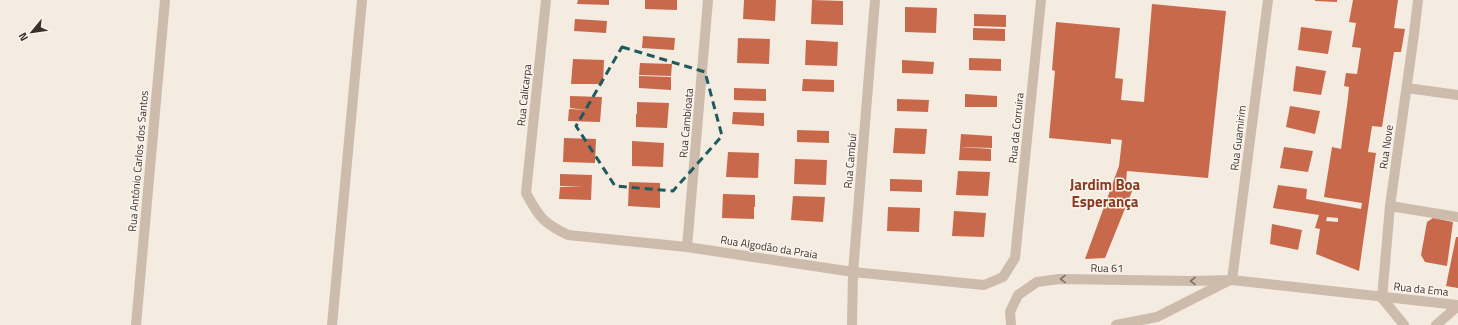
<svg xmlns="http://www.w3.org/2000/svg" width="1458" height="325" viewBox="0 0 1458 325" font-family="'Titillium Web',sans-serif">
  <style>
    .building { fill: #c8694b; fill-rule: evenodd }
    .lines { fill: none; stroke-linecap: round; stroke-linejoin: round }
    .minor { stroke: #cdbbac; stroke-width: 10 }
    .tertiary { stroke: #cdbbac; stroke-width: 10 }
    .oneway { stroke: #7d6f65 }
    .marked { fill: none; stroke: #1f5a5e; stroke-width: 3; stroke-dasharray: 8 5; stroke-linejoin: round }
    .labels { text-anchor: middle; stroke-width: 3; stroke-linejoin: round; paint-order: stroke }
    .street-label { font-size: 11px; fill: #3b302b; stroke: #fbf5ee }
    .district-label { font-size: 15px; font-weight: bold; fill: #8c3b22; stroke: #fbf5ee }
  </style>
  <rect width="100%" height="100%" fill="#f4ebe1"/>
  <!-- building -->
  <g class="building">
    <polygon points="578,0 609,0 609,5 577,4"/>
    <polygon points="645,0 677,0 677,10 645,9"/>
    <polygon points="744,0 776,0 775,21 743,19"/>
    <polygon points="812,0 843,1 843,25 811,24"/>
    <polygon points="1315,0 1337,0 1337,2 1315,1"/>
    <path d="M 1353,0 L 1398,0 L 1394,28 L 1405,29 L 1401,52 L 1394,52 L 1382,127 L 1372,126 L 1368,152 L 1376,153 L 1359,271 L 1316,254 L 1320,229 L 1315,228 L 1319,215 L 1273,208 L 1278,185 L 1307,189 L 1306,199 L 1361,209 L 1362,203 L 1324,197 L 1332,147 L 1341,149 L 1348,98 L 1349,87 L 1344,86 L 1346,73 L 1357,74 L 1361,48 L 1352,47 L 1356,23 L 1349,22 ZM 1327,217 L 1338,218 L 1338,222 L 1326,221 Z"/>
    <polygon points="1152,4 1226,11 1208,178 1127,171 1126,182 1135,184 1105,258 1085,259 1119,166 1122,140 1111,139 1111,144 1049,138 1055,71 1052,70 1056,22 1120,28 1115,78 1123,79 1121,100 1144,102"/>
    <polygon points="905,7 937,8 936,33 905,32"/>
    <polygon points="974,14 1006,15 1006,27 974,26"/>
    <polygon points="575,19 607,21 606,33 574,31"/>
    <polygon points="1301,27 1332,31 1328,54 1298,50"/>
    <polygon points="973,28 1005,29 1005,41 973,40"/>
    <polygon points="643,36 675,38 674,50 642,48"/>
    <polygon points="738,38 770,39 769,64 737,63"/>
    <polygon points="806,40 838,42 837,66 805,65"/>
    <polygon points="969,58 1001,59 1001,71 969,70"/>
    <polygon points="573,59 604,60 603,84 571,84"/>
    <polygon points="902,60 934,62 933,74 902,73"/>
    <polygon points="640,63 672,64 671,76 639,75"/>
    <polygon points="1296,66 1326,71 1321,95 1293,91"/>
    <polygon points="639,76 671,77 671,90 639,88"/>
    <polygon points="803,79 834,80 834,92 802,91"/>
    <polygon points="734,88 766,89 766,101 734,100"/>
    <polygon points="965,94 997,96 997,107 965,107"/>
    <polygon points="570,96 602,97 600,122 568,121 569,109 587,110 570,108"/>
    <polygon points="897,99 929,100 928,112 897,111"/>
    <polygon points="637,102 669,103 667,128 636,127 636,114 655,115 637,114"/>
    <polygon points="1290,106 1320,111 1315,134 1286,127"/>
    <polygon points="733,112 764,113 764,126 732,124"/>
    <polygon points="895,128 927,129 925,154 893,153"/>
    <polygon points="797,130 829,131 829,143 797,142"/>
    <polygon points="961,134 992,136 992,148 960,147"/>
    <polygon points="564,138 596,139 595,163 563,162"/>
    <polygon points="632,141 664,143 663,167 632,166"/>
    <polygon points="960,147 991,149 991,161 959,160"/>
    <polygon points="1284,147 1313,151 1308,172 1280,168"/>
    <polygon points="728,152 759,153 758,178 726,177"/>
    <polygon points="795,159 827,160 826,185 794,184"/>
    <polygon points="958,171 990,172 988,196 956,195"/>
    <polygon points="560,174 592,175 591,200 559,199 560,187 584,187 560,186"/>
    <polygon points="890,179 922,180 922,192 890,191"/>
    <polygon points="629,182 660,183 660,208 628,206"/>
    <polygon points="723,194 755,195 755,207 749,207 754,207 754,219 722,218"/>
    <polygon points="793,196 825,197 823,222 791,220"/>
    <polygon points="888,207 920,208 919,232 887,231"/>
    <polygon points="954,211 986,213 984,237 952,236"/>
    <polygon points="1433,218 1453,222 1447,266 1425,262 1421,255 1427,222"/>
    <polygon points="1272,224 1302,230 1298,250 1270,244"/>
    <polygon points="1456,237 1458,237 1458,288 1446,286"/>
  </g>
  <g class="lines">
    <!-- minor -->
    <g class="minor">
      <polyline points="875,0 853,272 984,285 1003,277 1015,258 1041,0"/>
      <polyline points="1407,88 1458,95"/>
      <polyline points="1390,206 1458,217"/>
      <polyline points="687,247 708,0"/>
      <polyline points="1232,280 1268,0"/>
      <polyline points="1382,298 1390,206 1414,34 1418,0"/>
      <polyline points="1382,298 1404,325"/>
      <polyline points="136,325 165,0"/>
      <polyline points="332,325 362,0"/>
      <polyline points="1011,325 1010,312 1018,295 1037,282 1059,279 1191,281 1232,280 1458,305"/>
      <polyline points="1116,325 1157,317 1228,281"/>
      <polyline points="1436,325 1458,306"/>
    </g>
    <!-- tertiary -->
    <path class="tertiary" d="M 546,0 L 526,193 C 539,217 543,223 568,235 L 687,247 L 853,272 L 852,325"/>
  </g>
  <!-- one-way arrows -->
  <defs><path id="oneway-chevron" d="M-2-3.5L2.5 0L-2 3.5" fill="none" stroke-width="1.6" stroke-linecap="round" stroke-linejoin="round"/></defs>
  <g class="oneway">
    <use href="#oneway-chevron" transform="translate(1063 279) rotate(179)"/>
    <use href="#oneway-chevron" transform="translate(1193 281) rotate(179)"/>
  </g>
  <!-- marked area -->
  <path class="marked" d="M 622,47 L 705,72 L 722,136 L 673,191 L 615,186 L 576,126 Z"/>
  <g class="labels">
    <!-- street labels -->
    <g class="street-label">
      <text transform="translate(524 95) rotate(-84)" y="4">Rua Calicarpa</text>
      <text transform="translate(686 123) rotate(-85)" y="4">Rua Cambioata</text>
      <text transform="translate(1016 128) rotate(-84)" y="4">Rua da Corruira</text>
      <text transform="translate(1238 138) rotate(-83)" y="4">Rua Guamirim</text>
      <text transform="translate(1386 147) rotate(-82)" y="4">Rua Nove</text>
      <text transform="translate(138 161) rotate(-85)" y="4">Rua Antônio Carlos dos Santos</text>
      <text transform="translate(850 161) rotate(-85)" y="4">Rua Cambuí</text>
      <text transform="translate(769 247) rotate(9)" y="4">Rua Algodão da Praia</text>
      <text transform="translate(1107 268) rotate(1)" y="4">Rua 61</text>
      <text transform="translate(1421 289) rotate(6)" y="4">Rua da Ema</text>
    </g>
    <!-- district labels -->
    <g class="district-label">
      <text x="1105" y="190">Jardim Boa<tspan x="1105" dy="17">Esperança</tspan></text>
    </g>
  </g>
  <!-- north arrow -->
  <g transform="translate(32 32) rotate(241)" stroke="#fbf5ee" stroke-width="3" paint-order="stroke">
  <path d="M0-3L7 15L0 10L-7 15Z" fill="#3b302b"/>
  <text y="-6" font-size="11" font-weight="bold" text-anchor="middle" fill="#3b302b">N</text>
  </g>
</svg>
